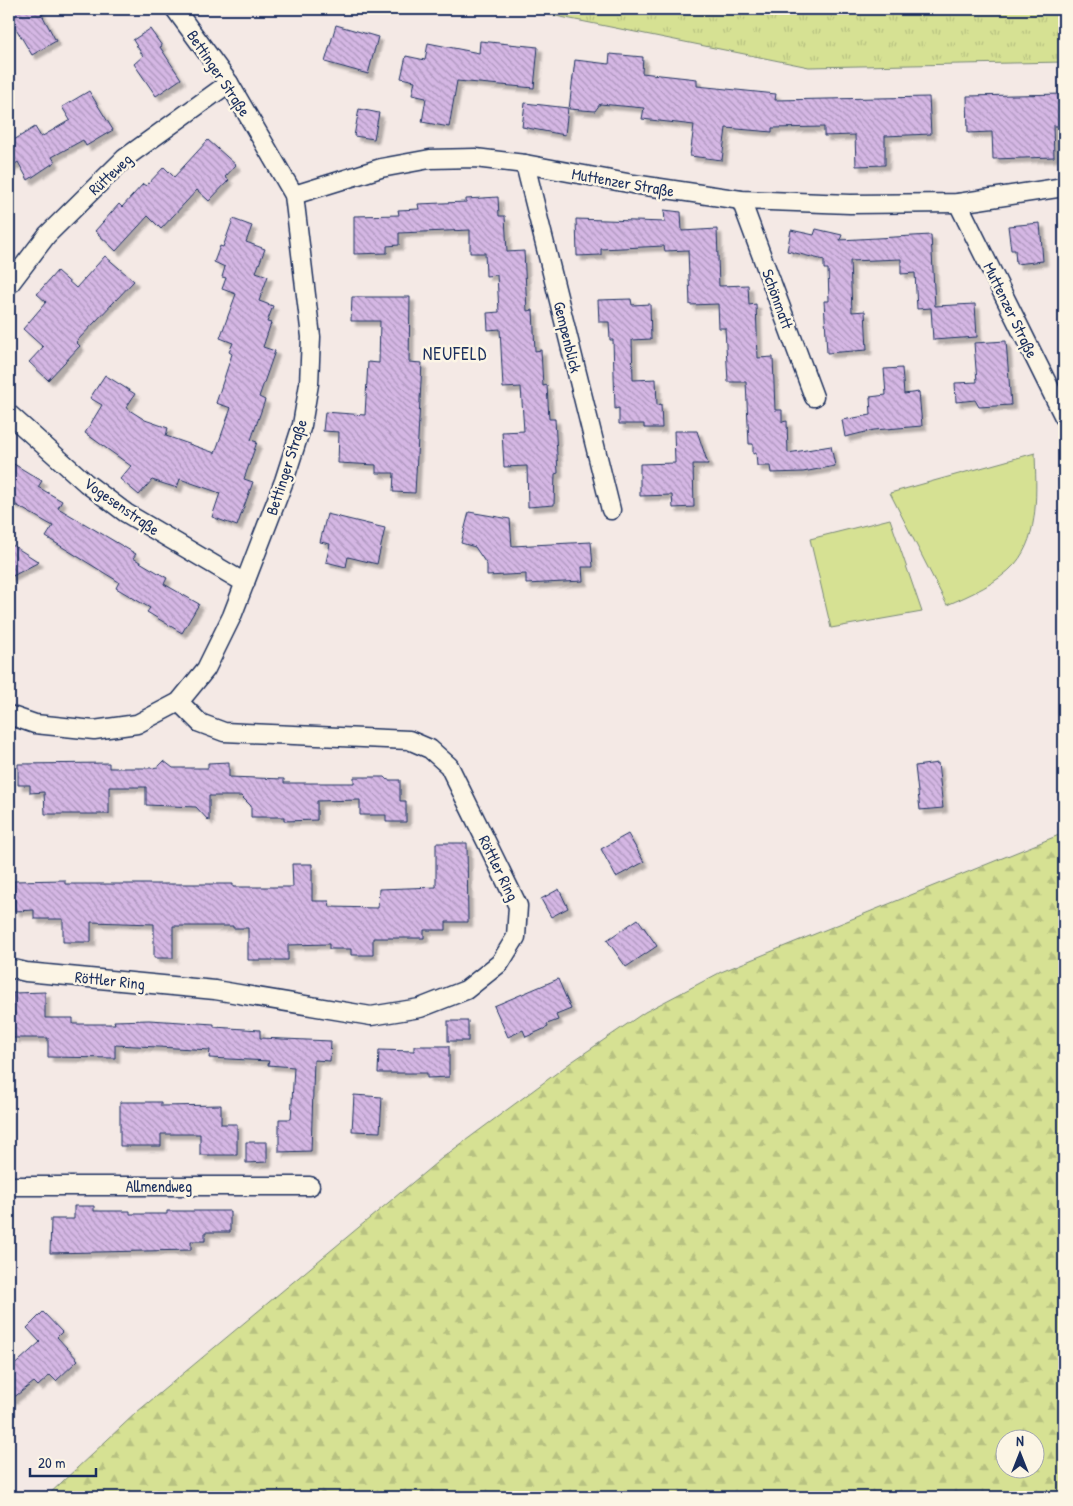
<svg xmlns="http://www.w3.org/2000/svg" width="1073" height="1506" viewBox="0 0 1073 1506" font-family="'Patrick Hand',sans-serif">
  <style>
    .grass { fill: url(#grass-tufts); stroke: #788878 }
    .forest { fill: url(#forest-firs); stroke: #788878; fill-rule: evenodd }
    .green { fill: #d6e193; stroke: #788878 }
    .building { fill: url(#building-back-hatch); stroke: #1b2f5e; filter: url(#shadow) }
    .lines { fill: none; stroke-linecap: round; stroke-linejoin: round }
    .minor-casing { stroke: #1b2f5e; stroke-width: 21 }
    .minor { stroke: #fcf5e5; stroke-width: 18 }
    .labels { text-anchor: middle; stroke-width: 5; stroke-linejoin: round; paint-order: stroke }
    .street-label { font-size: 16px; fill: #1b2f5e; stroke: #fcf5e5 }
    .neighbourhood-label { font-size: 18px; letter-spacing: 1px; fill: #1b2f5e; stroke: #fcf5e5 }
  </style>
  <defs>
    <pattern id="grass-tufts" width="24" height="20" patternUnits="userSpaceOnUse" patternTransform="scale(1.25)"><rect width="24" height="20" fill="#d6e193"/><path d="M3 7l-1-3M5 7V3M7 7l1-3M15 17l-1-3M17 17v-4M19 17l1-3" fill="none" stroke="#b7c181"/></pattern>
    <pattern id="forest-firs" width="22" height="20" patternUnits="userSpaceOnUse" patternTransform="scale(1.25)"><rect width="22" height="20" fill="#d6e193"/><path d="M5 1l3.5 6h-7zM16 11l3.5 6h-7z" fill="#b7c181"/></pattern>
    <pattern id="building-back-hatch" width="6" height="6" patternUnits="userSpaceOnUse" patternTransform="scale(1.25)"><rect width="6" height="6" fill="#d5b7e4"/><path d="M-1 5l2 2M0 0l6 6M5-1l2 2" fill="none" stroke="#ac95bc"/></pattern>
    <filter id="shadow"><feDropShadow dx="4.5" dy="4.5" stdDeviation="1" flood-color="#0004"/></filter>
  </defs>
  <rect width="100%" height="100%" fill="#f4e9e5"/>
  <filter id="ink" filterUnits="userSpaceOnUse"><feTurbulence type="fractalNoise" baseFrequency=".02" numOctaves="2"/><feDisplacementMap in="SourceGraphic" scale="10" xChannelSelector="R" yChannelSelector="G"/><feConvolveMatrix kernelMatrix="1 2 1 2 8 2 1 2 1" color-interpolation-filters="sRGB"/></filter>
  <g filter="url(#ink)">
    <!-- grass -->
    <polygon class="grass" points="521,9 1064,9 1064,62 809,67"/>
    <!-- forest -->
    <path class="forest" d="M 1064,833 L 1064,1497 L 46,1497 L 137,1412 L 442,1158 L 570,1063 L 645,1012 L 721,972 ZM 1006,1438 L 1036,1438 L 1036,1468 L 1006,1468 Z"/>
    <!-- green -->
    <g class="green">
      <path d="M 1035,453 C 1036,489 1040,535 1015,564 C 998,583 970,595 947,605 L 890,493 Z"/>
      <polygon points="890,519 922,612 831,628 810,539"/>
    </g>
    <!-- building -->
    <g class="building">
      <polygon points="9,9 39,9 56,41 32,55 9,17"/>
      <polygon points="336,25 378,37 368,74 325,62"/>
      <polygon points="150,29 162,46 160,47 181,79 156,96 134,64 143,56 133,40"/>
      <polygon points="480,41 538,47 534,88 457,81 449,127 422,122 426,98 412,95 415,81 401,78 406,56 425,60 428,43 479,53"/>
      <polygon points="610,54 643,57 642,73 697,79 697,86 776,94 775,100 929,97 931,134 885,136 885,165 856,166 855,135 824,136 824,127 772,128 772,132 726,128 722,160 690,156 694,125 642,119 644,108 600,104 595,111 569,109 575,60 609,64"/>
      <polygon points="89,91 113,130 86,146 83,140 52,157 55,162 28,180 18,162 9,168 9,143 35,127 41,137 70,120 62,107"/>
      <polygon points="1064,94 1064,126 1053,126 1054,157 993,159 992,132 968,133 967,96"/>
      <polygon points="525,103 568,108 565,135 522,127"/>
      <polygon points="359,109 379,113 374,139 354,136"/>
      <polygon points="208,140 236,165 225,177 229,180 209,201 197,190 161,229 148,216 116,251 95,231 119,204 122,207 143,184 146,186 164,167 174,177"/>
      <polygon points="498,197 499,216 505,216 507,252 524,251 527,311 533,310 535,351 541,350 543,386 547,385 549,419 555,419 558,473 555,474 554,505 528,507 527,466 504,467 502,432 524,431 521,387 503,388 500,329 488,330 487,313 499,312 497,275 486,276 485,253 470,253 470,230 399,233 399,245 387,246 387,253 354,254 354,216 399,215 398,210 419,209 418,204 466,202 466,199"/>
      <polygon points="664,210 681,212 682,231 717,229 719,286 748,285 749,305 756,304 758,358 773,357 775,410 782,410 782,422 787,421 788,453 831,446 835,466 803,472 771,473 770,466 757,466 756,453 753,454 753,444 749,444 746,382 728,382 725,328 719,328 718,304 690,305 688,250 665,251 664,246 601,249 601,255 577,256 576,219 665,222"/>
      <polygon points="233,219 252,226 246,242 265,249 256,272 268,276 259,301 273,306 267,322 271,323 263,347 275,351 259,397 265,400 251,440 257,442 244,479 253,482 237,526 212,517 220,493 180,479 177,488 152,480 139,495 120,479 131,466 85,433 102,405 90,398 105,375 135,394 126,408 145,420 168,428 166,436 215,453 231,408 216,403 232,354 229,352 233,343 220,338 236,294 222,289 226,278 222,277 225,267 214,262 220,246 223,247"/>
      <polygon points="1040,223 1043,261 1016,264 1015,250 1011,250 1008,226"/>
      <polygon points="816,229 842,235 840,240 931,235 935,306 975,304 977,337 933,340 931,308 917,309 915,273 901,274 901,259 850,261 852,312 865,311 867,350 827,353 824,301 829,301 828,269 824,269 824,260 787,251 791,230 814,235"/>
      <polygon points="105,256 134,281 76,342 80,346 48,380 29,362 43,347 23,329 46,302 37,294 57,271 76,288"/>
      <polygon points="352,297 410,297 409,362 422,363 415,493 393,492 394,473 376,473 376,465 338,463 339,432 323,431 325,412 365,415 368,362 379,363 380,321 351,321"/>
      <polygon points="631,299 632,305 650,304 651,339 632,340 633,380 656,379 657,405 661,404 662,428 644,428 644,424 619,424 619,408 615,409 613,340 610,340 609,322 599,322 598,300"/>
      <polygon points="1006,341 1011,405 979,407 975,400 956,402 955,383 977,382 974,343"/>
      <polygon points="902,368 904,394 919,392 922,426 874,430 845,437 842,420 871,415 870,397 886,395 884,369"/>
      <polygon points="674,431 697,431 708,464 693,464 694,507 673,508 672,495 640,496 640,464 675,463"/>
      <polygon points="9,461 42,481 38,487 62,501 58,508 136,554 133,558 167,578 164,584 199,604 182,633 147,612 150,608 116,588 119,582 46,537 53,526 9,501"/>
      <polygon points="469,512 510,519 512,546 591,542 593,567 582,567 583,581 526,584 526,574 487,576 487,565 475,547 461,543"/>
      <polygon points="327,514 385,528 377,564 348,557 346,567 326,562 330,544 320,542"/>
      <polygon points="9,543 39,562 9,578"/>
      <polygon points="164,761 173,768 208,768 208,763 229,762 229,777 284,779 284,783 354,783 354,777 385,777 388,780 400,780 400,801 406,801 406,822 386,822 386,815 360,815 360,800 317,801 317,820 284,821 284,817 251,817 251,806 241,796 209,796 209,821 196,807 146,805 146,787 109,787 109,814 45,814 44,792 30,793 30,785 18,785 18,764 109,763 109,768 150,768 158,767"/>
      <polygon points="938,763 943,808 920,810 915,766"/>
      <polygon points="628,834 644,862 616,877 601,849"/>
      <polygon points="436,843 467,843 468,922 446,922 446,930 424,930 424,938 373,938 373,955 351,955 351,949 329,949 329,944 288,945 288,960 248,960 248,928 233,928 233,926 173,926 173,958 154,958 154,924 91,922 91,942 63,942 63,919 34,919 34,910 15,911 14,881 65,880 65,884 233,884 233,887 293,887 292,864 312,864 312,901 329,901 330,907 378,908 379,889 436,887"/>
      <polygon points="559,889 568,908 551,917 541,899"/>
      <polygon points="638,919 657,946 626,967 607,940"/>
      <polygon points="558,979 571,1009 556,1015 558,1020 547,1024 548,1027 526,1037 523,1030 508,1037 494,1006"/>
      <polygon points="45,992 45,1018 73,1018 73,1024 115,1024 114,1021 149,1020 214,1024 214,1027 260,1030 260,1038 331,1041 330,1061 314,1060 311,1151 279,1152 279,1119 291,1119 294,1067 268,1065 269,1061 209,1058 210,1050 158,1047 115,1045 115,1058 48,1057 48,1038 13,1038 13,993"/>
      <rect x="448" y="1021" width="20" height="20"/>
      <polygon points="414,1046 449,1046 449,1077 427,1078 427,1073 378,1073 379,1050 414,1051"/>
      <polygon points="354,1095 382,1097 380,1132 352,1131"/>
      <polygon points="120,1102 161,1102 161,1106 221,1105 221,1124 237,1124 237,1155 200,1155 200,1134 161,1134 161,1146 120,1146"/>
      <polygon points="246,1142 267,1142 267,1162 246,1163"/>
      <polygon points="74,1206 94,1206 94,1211 130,1211 130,1214 167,1214 167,1211 230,1211 230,1232 205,1232 205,1241 191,1241 191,1250 50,1253 51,1219 74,1219"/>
      <polygon points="43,1312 62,1332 57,1337 78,1360 56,1381 50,1375 38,1386 34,1382 9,1401 9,1370 40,1342 27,1328"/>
    </g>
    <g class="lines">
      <defs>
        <g id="minor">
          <polyline points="525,164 611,510"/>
          <polyline points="294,195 381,168 430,159 475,158 525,164 633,184 741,200 850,204 958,203 1064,187"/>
          <polyline points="741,200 814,397"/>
          <polyline points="958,203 1064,417"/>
          <polyline points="9,285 47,235 125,158 229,83"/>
          <polyline points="9,414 86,483 126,513 245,583"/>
          <polyline points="9,715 35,724 94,730 137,724 179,702 206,669 232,616 284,481 302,425 309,384 311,337 294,195 229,83 175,9"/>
          <polyline points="9,968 26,972 215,990 371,1016 420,1008 466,990 500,963 516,937 518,906 449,766 430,749 409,740 224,732 200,723 179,702"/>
          <polyline points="9,1186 310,1186"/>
        </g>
      </defs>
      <!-- minor casing -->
      <use href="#minor" class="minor-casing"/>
      <!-- minor -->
      <use href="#minor" class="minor"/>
    </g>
  </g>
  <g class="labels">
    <!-- street labels -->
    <g class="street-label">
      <text transform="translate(219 73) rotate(56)" y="6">Bettinger Straße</text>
      <text transform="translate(110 174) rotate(-43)" y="6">Rütteweg</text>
      <text transform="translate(623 182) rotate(10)" y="6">Muttenzer Straße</text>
      <text transform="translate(778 299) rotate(70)" y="6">Schönmatt</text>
      <text transform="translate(1011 310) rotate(64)" y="6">Muttenzer Straße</text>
      <text transform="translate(568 337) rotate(76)" y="6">Gempenblick</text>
      <text transform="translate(286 467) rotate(-72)" y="6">Bettinger Straße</text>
      <text transform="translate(122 506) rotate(35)" y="6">Vogesenstraße</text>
      <text transform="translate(499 868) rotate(64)" y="6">Röttler Ring</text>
      <text transform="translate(110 980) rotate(6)" y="6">Röttler Ring</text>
      <text x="159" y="1192">Allmendweg</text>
    </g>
    <!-- neighbourhood labels -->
    <g class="neighbourhood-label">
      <text x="455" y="360">NEUFELD</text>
    </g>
  </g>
  <!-- margin -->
  <rect width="1073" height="1506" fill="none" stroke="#fcf5e5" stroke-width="30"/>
  <rect x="15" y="15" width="1043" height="1476" fill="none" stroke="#1b2f5e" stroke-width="2" filter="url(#ink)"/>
  <!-- north arrow -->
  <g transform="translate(1020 1454)"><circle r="24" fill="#fcf5e5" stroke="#a2a6af"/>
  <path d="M0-4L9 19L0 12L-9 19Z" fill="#1b2f5e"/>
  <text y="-8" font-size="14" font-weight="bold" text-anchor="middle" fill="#1b2f5e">N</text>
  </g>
  <!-- scale -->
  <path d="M30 1468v8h66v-8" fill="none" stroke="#1b2f5e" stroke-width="2.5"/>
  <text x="38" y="1468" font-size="15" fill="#1b2f5e" stroke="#fcf5e5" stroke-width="4" paint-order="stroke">20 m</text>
</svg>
